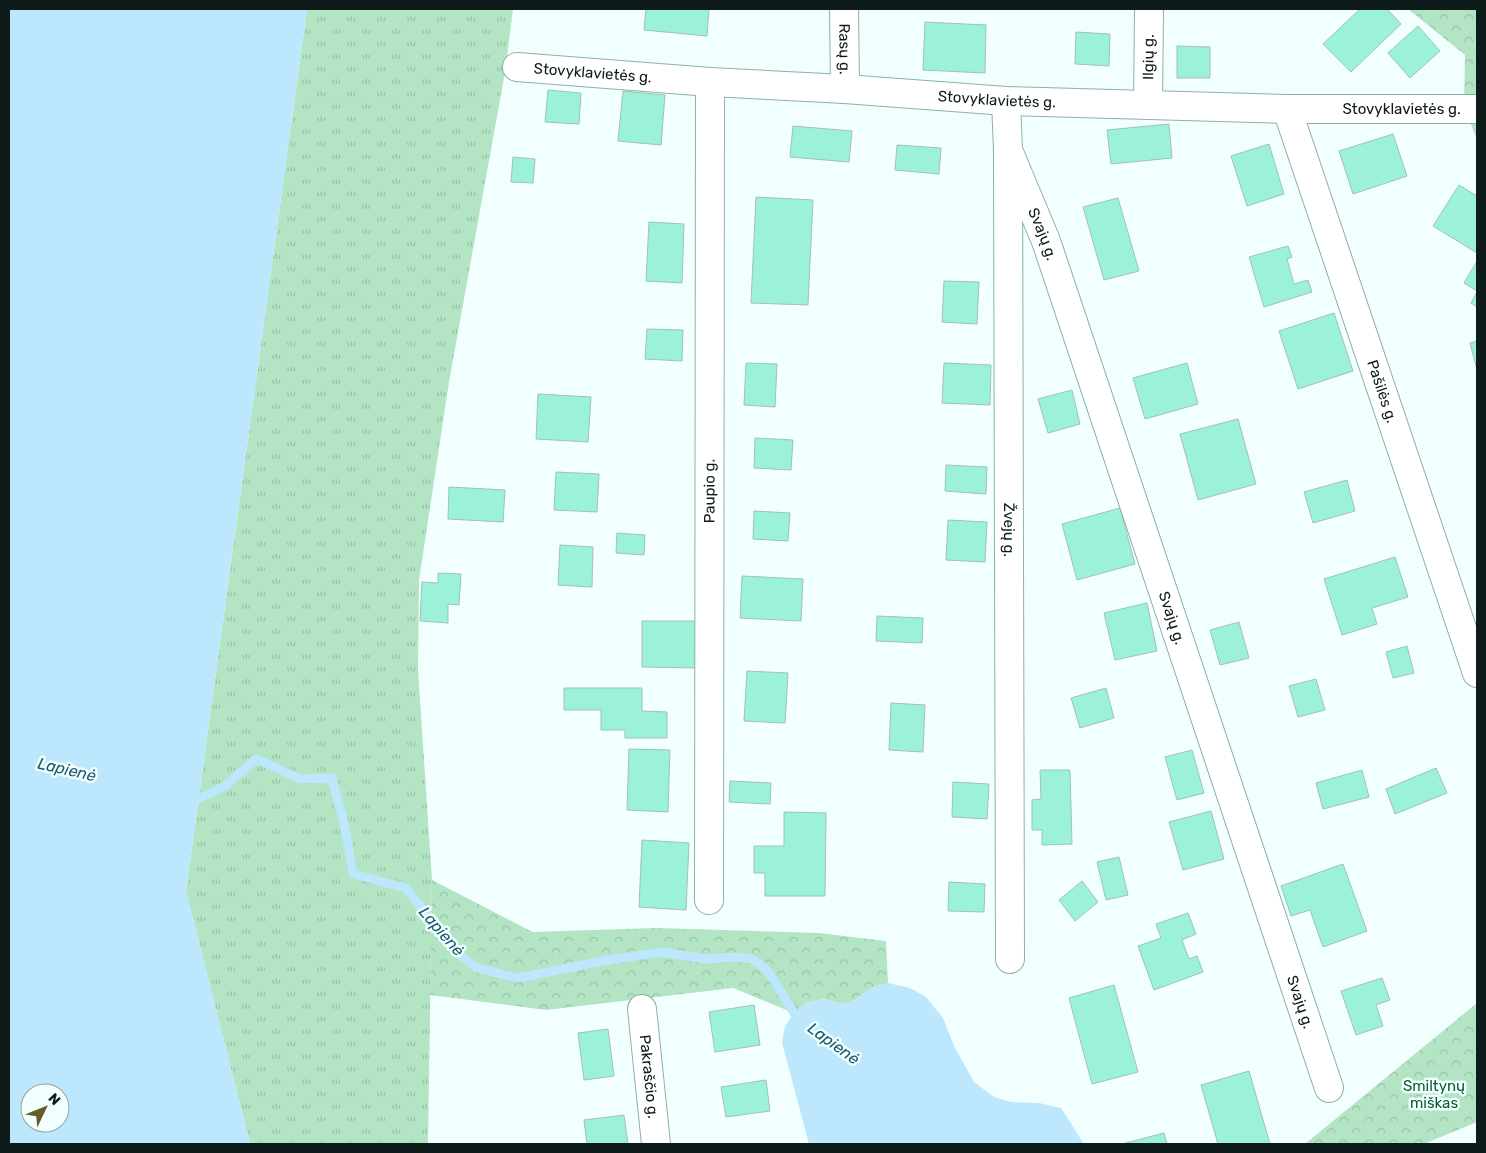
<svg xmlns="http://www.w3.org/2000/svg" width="1486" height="1153" viewBox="0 0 1486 1153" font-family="Rubik,sans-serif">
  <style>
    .grass { fill: url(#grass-tufts) }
    .forest { fill: url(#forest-crowns) }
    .water { fill: #bce7fc; fill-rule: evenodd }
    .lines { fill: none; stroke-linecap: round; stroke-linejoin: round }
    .stream { stroke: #bce7fc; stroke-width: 9 }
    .building { fill: #9cf1d9; stroke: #a2c1b8 }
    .street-casing { stroke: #8eafad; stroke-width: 30 }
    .street { stroke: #fff; stroke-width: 28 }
    .labels { text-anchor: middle; stroke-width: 5; stroke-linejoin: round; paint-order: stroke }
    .street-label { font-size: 15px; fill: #0e1b1b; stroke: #f1fffe }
    .park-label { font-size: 15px; fill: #0c5b35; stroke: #f1fffe }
    .water-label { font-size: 16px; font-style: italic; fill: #1a556d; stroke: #f1fffe }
  </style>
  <defs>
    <pattern id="grass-tufts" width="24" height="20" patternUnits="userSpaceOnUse" patternTransform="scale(1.25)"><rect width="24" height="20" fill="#b3e4c4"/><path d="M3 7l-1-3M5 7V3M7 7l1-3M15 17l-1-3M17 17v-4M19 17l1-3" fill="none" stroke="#99c3a8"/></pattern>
    <pattern id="forest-crowns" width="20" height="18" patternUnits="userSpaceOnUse" patternTransform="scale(1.25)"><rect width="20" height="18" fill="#b3e4c4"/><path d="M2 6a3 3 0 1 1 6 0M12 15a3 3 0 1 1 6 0" fill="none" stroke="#99c3a8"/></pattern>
  </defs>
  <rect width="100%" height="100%" fill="#f1fffe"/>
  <!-- grass -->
  <polygon class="grass" points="307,9 513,9 505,72 449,382 419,580 418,670 432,880 428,1144 250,1144 186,891"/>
  <!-- forest -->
  <g class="forest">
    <polygon points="1408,9 1477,9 1477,140 1464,106 1465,55"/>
    <polygon points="432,880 533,932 656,928 819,933 886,941 888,983 871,988 855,1000 842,1004 823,999 806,1003 794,1013 733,988 546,1010 430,995"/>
    <polygon points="1477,1003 1477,1122 1424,1144 1305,1144"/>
  </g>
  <!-- water -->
  <g class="water">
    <path d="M 9,9 L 307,9 L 186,891 L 250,1144 L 9,1144 ZM 30,1093 L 60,1093 L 60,1123 L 30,1123 Z"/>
    <polygon points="888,983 910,988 926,997 943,1018 955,1048 974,1082 994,1097 1011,1102 1039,1103 1061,1108 1084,1144 809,1144 782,1043 785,1026 794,1013 806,1003 823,999 842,1004 855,1000 871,988"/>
  </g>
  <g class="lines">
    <!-- stream -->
    <polyline class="stream" points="187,796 198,799 225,786 256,759 301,779 332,778 344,823 353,874 406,888 456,952 477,968 518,978 602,961 661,952 706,959 736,957 752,959 765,968 777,985 794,1013 803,1021"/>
  </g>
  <!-- building -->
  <g class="building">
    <polygon points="646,9 709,9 707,36 644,30"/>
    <polygon points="1360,9 1387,9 1401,24 1351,72 1323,44"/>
    <polygon points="925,22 986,25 985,73 923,70"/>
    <polygon points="1418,26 1440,51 1410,78 1388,53"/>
    <polygon points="1076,32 1110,34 1109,66 1075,64"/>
    <polygon points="1177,46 1210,47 1210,78 1177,78"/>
    <polygon points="548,90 581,93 579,124 545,122"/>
    <polygon points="623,91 665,95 661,145 618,141"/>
    <polygon points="1169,124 1172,158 1111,164 1107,130"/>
    <polygon points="793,126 852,131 849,162 790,157"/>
    <polygon points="1393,134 1407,176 1353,194 1339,151"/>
    <polygon points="1269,144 1284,194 1247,206 1231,156"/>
    <polygon points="897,145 941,148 939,174 895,170"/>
    <polygon points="513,157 535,159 533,183 511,182"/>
    <polygon points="1459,185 1477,196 1477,253 1433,226"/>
    <polygon points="756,197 813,200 808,305 751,303"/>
    <polygon points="1118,198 1139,271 1104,280 1083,207"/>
    <polygon points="649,222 684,224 682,283 646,281"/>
    <polygon points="1288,246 1292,257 1287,259 1294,284 1308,280 1312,292 1264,307 1249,257"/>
    <polygon points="1477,261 1477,291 1464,283"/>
    <polygon points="944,281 979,282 977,324 942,322"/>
    <polygon points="1477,292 1477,307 1471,303"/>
    <polygon points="1334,313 1353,371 1298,389 1279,331"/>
    <polygon points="647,329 683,330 682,361 645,359"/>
    <polygon points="1477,341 1477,370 1470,343"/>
    <polygon points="746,363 777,364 775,407 744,405"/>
    <polygon points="944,363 991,365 990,405 942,403"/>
    <polygon points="1187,363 1198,404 1145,419 1133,378"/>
    <polygon points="1072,390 1080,424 1048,433 1038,399"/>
    <polygon points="538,394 591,397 588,442 536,439"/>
    <polygon points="1238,419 1256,484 1198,500 1180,434"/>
    <polygon points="755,438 793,440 791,470 754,468"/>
    <polygon points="946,465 987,467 986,494 945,491"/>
    <polygon points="556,472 599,474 597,512 554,510"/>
    <polygon points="1347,480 1355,511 1313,523 1304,492"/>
    <polygon points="449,487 505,490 503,522 448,519"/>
    <polygon points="1120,508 1135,564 1077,580 1062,524"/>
    <polygon points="754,511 790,513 788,541 753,539"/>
    <polygon points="948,520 987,522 985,562 946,560"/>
    <polygon points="617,533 645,535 644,555 616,553"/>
    <polygon points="560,545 593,547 592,587 558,585"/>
    <polygon points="1395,557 1408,597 1372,608 1377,624 1342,635 1324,579"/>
    <polygon points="438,573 461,574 459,605 448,604 448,623 420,621 422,582 438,583"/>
    <polygon points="742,576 803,579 801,621 740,618"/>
    <polygon points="1147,603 1157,651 1115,660 1104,613"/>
    <polygon points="877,616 923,618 922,643 876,641"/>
    <polygon points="642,621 699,621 699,668 642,667"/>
    <polygon points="1239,622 1249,658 1220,665 1210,630"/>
    <polygon points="1407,646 1414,673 1393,678 1386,652"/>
    <polygon points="747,671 788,673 785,723 744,721"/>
    <polygon points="1316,679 1325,710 1298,717 1289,686"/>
    <polygon points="564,688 642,688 642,711 667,712 667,738 625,738 625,730 601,730 601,710 564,710"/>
    <polygon points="1106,688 1114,718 1080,728 1071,698"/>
    <polygon points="891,703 925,705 923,752 889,750"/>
    <polygon points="629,749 670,750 668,812 627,810"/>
    <polygon points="1192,750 1204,793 1177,800 1165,757"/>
    <polygon points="1436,768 1447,793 1395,814 1386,789"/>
    <polygon points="1040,770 1070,770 1072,844 1042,845 1042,830 1032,830 1032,800 1041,799"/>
    <polygon points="1362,770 1369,797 1323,809 1316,783"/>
    <polygon points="730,781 771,783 770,804 729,802"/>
    <polygon points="953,782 989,784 987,819 952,817"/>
    <polygon points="1211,811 1224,859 1183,870 1169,822"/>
    <polygon points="784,812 826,813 825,896 765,896 765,873 754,873 754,846 784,846"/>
    <polygon points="642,840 689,843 686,910 639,907"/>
    <polygon points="1119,857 1128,895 1106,900 1097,862"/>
    <polygon points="1343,864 1367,931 1323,947 1310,910 1291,916 1281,886"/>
    <polygon points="1082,881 1098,902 1075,921 1059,900"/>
    <polygon points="949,882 985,884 984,912 948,911"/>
    <polygon points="1188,913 1196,934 1182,940 1189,959 1197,956 1203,972 1154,990 1138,946 1161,938 1156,924"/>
    <polygon points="1382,978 1390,1000 1376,1005 1383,1026 1356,1035 1341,991"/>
    <polygon points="1114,985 1138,1072 1092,1084 1069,998"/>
    <polygon points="754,1005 760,1045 715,1052 709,1012"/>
    <polygon points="608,1029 614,1076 584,1080 578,1033"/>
    <polygon points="1249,1071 1270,1144 1218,1144 1201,1085"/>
    <polygon points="766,1080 770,1111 726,1117 721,1087"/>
    <polygon points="624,1115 628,1144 587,1144 584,1120"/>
    <polygon points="1164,1133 1167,1144 1122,1144"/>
  </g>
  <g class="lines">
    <defs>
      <g id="street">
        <path id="s1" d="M 844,9 L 845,89"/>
        <path id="s2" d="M 517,67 L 710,82 L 845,89 L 1006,101 L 1287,109 L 1477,109"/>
        <path id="s3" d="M 1006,101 L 1008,150 L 1010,959"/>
        <path id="s4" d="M 1148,105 L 1149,9"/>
        <path id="s5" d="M 1287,109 L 1477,673"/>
        <path id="s6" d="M 1008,150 L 1046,241 L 1329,1088"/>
        <path id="s7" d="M 709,900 L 710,82"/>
        <path id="s8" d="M 642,1009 L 656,1144"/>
      </g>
    </defs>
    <!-- street casing -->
    <use href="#street" class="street-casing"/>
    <!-- street -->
    <use href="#street" class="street"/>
  </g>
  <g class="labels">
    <!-- street labels -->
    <g class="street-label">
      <text dy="5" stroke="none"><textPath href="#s1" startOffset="40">Rasų g.</textPath></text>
      <text dy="5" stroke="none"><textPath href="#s4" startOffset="48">Ilgių g.</textPath></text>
      <text dy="5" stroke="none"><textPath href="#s2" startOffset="76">Stovyklavietės g.</textPath></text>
      <text dy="5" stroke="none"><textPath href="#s2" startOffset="481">Stovyklavietės g.</textPath></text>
      <text dy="5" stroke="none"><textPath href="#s2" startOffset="886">Stovyklavietės g.</textPath></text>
      <text dy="5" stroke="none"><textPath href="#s6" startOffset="91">Svajų g.</textPath></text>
      <text dy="5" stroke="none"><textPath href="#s5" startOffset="298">Pašilės g.</textPath></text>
      <text dy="5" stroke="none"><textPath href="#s7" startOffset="409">Paupio g.</textPath></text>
      <text dy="5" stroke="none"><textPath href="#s3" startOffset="429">Žvejų g.</textPath></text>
      <text dy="5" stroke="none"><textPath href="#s6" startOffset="496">Svajų g.</textPath></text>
      <text dy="5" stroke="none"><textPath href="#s6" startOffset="901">Svajų g.</textPath></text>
      <text dy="5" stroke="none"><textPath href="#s8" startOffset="68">Pakraščio g.</textPath></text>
    </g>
    <!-- park labels -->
    <g class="park-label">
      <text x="1434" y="1091">Smiltynų<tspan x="1434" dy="17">miškas</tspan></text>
    </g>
    <!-- water labels -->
    <g class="water-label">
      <text transform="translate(67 769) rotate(13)" y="6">Lapienė</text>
      <text transform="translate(442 931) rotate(49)" y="6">Lapienė</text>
      <text transform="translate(834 1043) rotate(36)" y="6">Lapienė</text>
    </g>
  </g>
  <!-- border -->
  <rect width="1486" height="1153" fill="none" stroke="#0e1b1b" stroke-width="20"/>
  <!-- north arrow -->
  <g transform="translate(45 1108) rotate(47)"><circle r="24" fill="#f1fffe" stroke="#96a4a3"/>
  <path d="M0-4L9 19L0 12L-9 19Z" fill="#645c29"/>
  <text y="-8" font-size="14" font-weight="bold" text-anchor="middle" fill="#0e1b1b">N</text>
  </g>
</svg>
